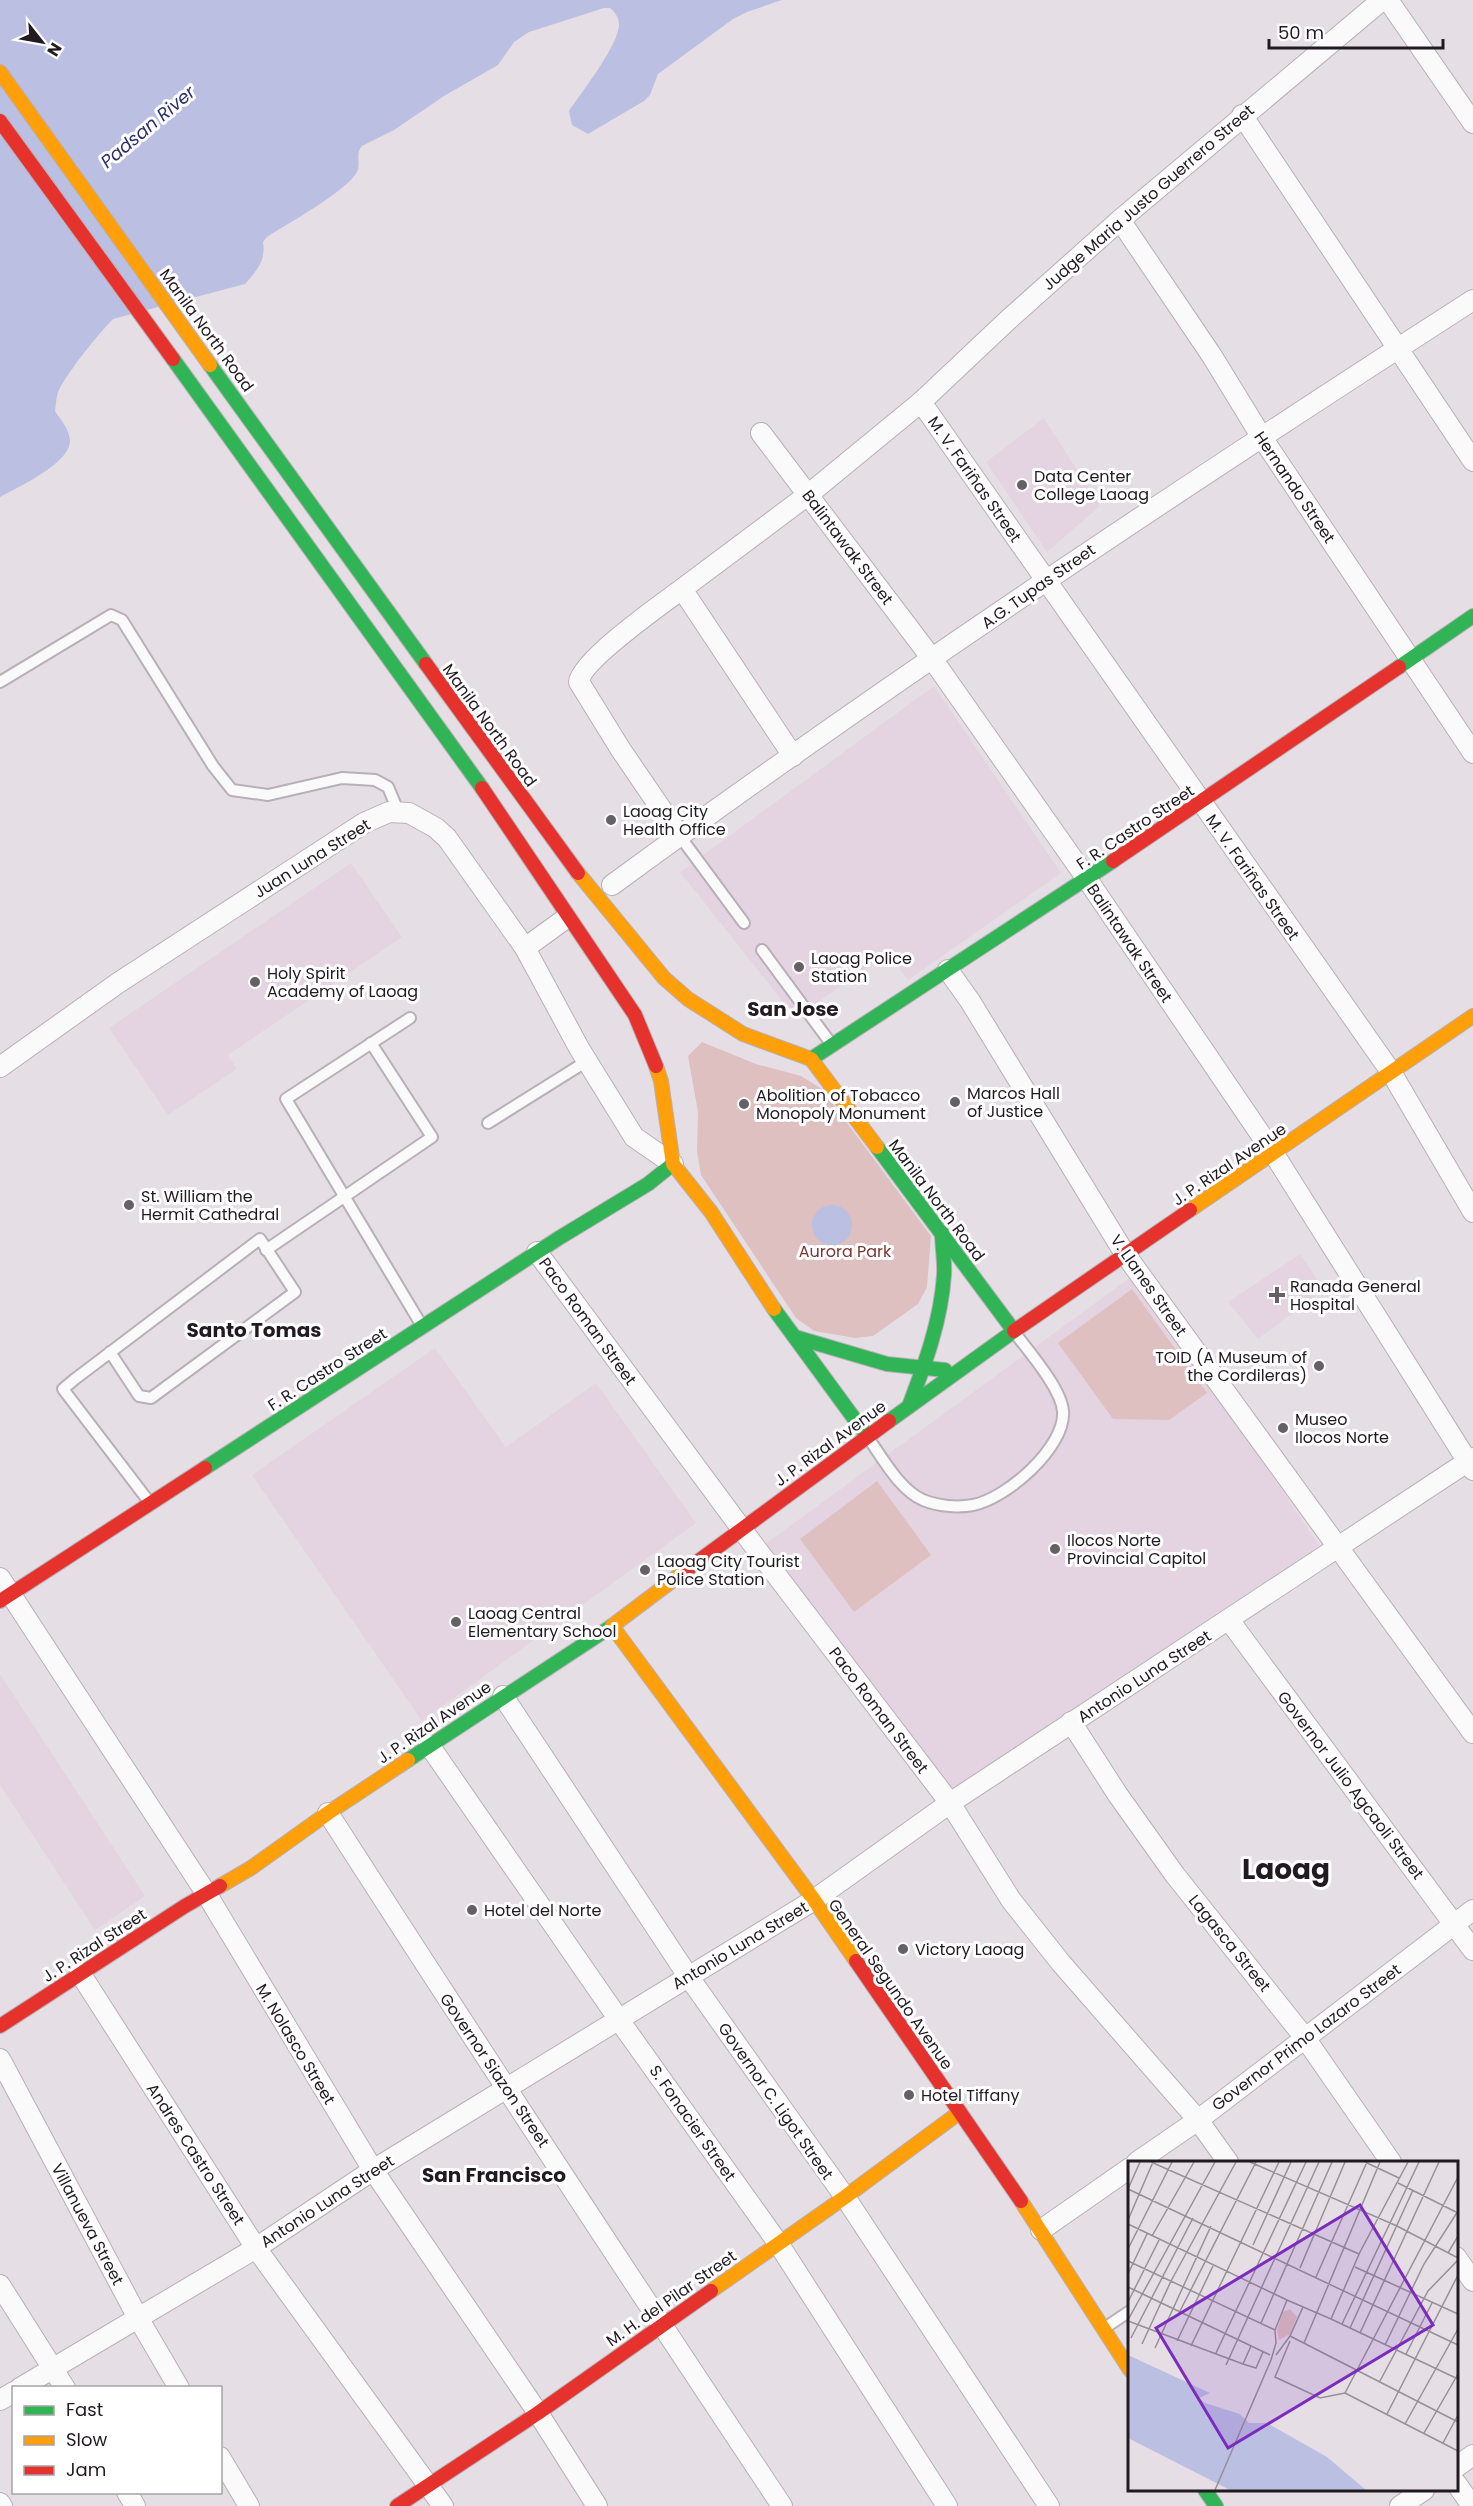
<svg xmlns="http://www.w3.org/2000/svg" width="1473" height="2506" viewBox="0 0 1473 2506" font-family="Poppins,sans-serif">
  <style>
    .built { fill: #e4d4e1 }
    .green { fill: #dec0c0 }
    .water { fill: #bbbfe2 }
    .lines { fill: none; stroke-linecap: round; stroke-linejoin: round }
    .lane-casing { stroke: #b7b0b6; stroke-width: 14 }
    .street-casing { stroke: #b7b0b6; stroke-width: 22 }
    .fast-casing { stroke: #b7b0b6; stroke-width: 16 }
    .slow-casing { stroke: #b7b0b6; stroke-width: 16 }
    .jam-casing { stroke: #b7b0b6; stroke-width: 16 }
    .lane { stroke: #fbfafb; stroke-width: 10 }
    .street { stroke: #fbfafb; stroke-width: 20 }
    .fast { stroke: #30b455; stroke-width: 14 }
    .slow { stroke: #ff9f0a; stroke-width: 14 }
    .jam { stroke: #e5322d; stroke-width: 14 }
    .poi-dot { fill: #665f66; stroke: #fff; stroke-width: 2 }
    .labels { text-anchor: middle; stroke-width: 6; stroke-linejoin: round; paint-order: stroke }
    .street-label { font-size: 16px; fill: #211b21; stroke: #fff }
    .poi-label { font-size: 16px; fill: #211b21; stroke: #fff; text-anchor: start }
    .park-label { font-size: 16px; fill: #7b3531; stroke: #fff }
    .water-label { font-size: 18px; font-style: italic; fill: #2a3068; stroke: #fff }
    .quarter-label { font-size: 20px; font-weight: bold; fill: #211b21; stroke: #fff }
    .town-label { font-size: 28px; font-weight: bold; fill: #211b21; stroke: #fff }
    .inset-road { fill: none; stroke: #979097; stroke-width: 1.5 }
    .view { fill: #7b2cbf; fill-opacity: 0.15; stroke: #7b2cbf; stroke-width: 3 }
    .inset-edge { fill: none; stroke: #211b21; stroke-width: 3 }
  </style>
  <rect width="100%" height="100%" fill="#e6dee5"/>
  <!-- built -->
  <g class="built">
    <polygon points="1044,418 1100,506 1047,552 986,462"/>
    <polygon points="934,686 1061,873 908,980 887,953 796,1018 680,872"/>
    <polygon points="351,863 402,937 228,1055 237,1069 168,1115 109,1028"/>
    <polygon points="1300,1254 1324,1289 1258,1339 1228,1302"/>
    <polygon points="1135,1274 1319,1545 950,1801 764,1545"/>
    <polygon points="435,1348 506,1447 596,1383 696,1523 422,1721 252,1475"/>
    <polygon points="0,1674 145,1896 95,1930 0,1785"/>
  </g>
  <!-- green -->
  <g class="green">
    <polygon points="702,1042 756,1064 801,1076 822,1089 931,1236 927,1287 918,1304 873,1336 855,1338 814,1331 796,1318 701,1175 697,1151 698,1112 688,1056"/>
    <polygon points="1132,1289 1207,1393 1169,1420 1113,1419 1058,1343"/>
    <polygon points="877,1481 931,1555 854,1612 800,1539"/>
  </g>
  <!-- water -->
  <g class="water">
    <path d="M 0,0 L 782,0 L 747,12 L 733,19 L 658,74 L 650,95 L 644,101 L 588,134 L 572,125 L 569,111 C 581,93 619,45 619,24 C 619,18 615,12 610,8 L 604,8 L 529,32 L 514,42 L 498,65 L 444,96 L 394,130 L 362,146 C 355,153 361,163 357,172 C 347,191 287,224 267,237 L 263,242 C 266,261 257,270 245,284 L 113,319 C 99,333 66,374 58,392 C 56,398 56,405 55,411 C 61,420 69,429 70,440 C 71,463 18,487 0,497 Z"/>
    <circle cx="832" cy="1225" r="20"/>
  </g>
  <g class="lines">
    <defs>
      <g id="lane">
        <polyline points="0,682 111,615 122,620 213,766 232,790 268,795 342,778 375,780 388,787 398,811"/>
        <polyline points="679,835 744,923"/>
        <polyline points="762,950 832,1045"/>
        <polyline points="410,1018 286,1099 422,1326"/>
        <polyline points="488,1123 587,1061"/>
        <polyline points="266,1250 432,1137 371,1043"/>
        <polyline points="110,1352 139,1396 151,1398 295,1292 260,1239 75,1379 63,1389 150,1503"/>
        <path d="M 869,1439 C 883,1459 900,1490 923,1500 C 938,1506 957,1508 973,1505 C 1006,1499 1066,1447 1063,1411 C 1061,1388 1029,1352 1015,1333"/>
        <polyline points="1106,2327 1130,2311"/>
      </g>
      <g id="street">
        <polyline points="1388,0 1473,123"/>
        <polyline points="1242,115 1473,461"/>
        <polyline points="1120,220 1212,356 1261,436 1473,753"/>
        <polyline points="921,402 1391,1072 1473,1212"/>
        <polyline points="761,433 933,660 1087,879 1274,1154 1473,1470"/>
        <polyline points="793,756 682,589 809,494 921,402 1008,320 1120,220 1382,0"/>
        <path d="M 679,835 L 621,750 L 579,682 C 581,661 663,603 682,589"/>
        <path d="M 612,885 C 892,680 1181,488 1473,300"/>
        <polyline points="525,948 565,919"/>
        <polyline points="948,970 970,1001 1125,1254 1473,1733"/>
        <polyline points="0,1067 118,983 364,823 389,812 409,813 436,828 447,838 525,948 579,1048 634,1137 673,1164"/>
        <polyline points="537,1252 755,1547 950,1803 1011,1900 1061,1963 1198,2120 1228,2162"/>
        <polyline points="0,1578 206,1893 373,2170 538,2413 597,2506"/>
        <polyline points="1229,1620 1473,1950"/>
        <polyline points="503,1696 688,1976 845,2197 1049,2506"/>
        <polyline points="1071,1722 1118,1795 1175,1875 1305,2038 1391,2162"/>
        <polyline points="429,1745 624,2027 778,2243 947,2506"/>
        <path d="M 328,1813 C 477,2045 629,2276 782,2506"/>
        <polyline points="80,1973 256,2248 443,2506"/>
        <polyline points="0,2059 137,2316 179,2388"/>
        <polyline points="1137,2162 1198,2120 1473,1910"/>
        <polyline points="1041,2230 1130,2168"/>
        <polyline points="1456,2257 1473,2281"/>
        <polyline points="0,2285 65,2388"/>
        <polyline points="20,2388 256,2248 373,2170 814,1900 950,1803 1473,1458"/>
        <polyline points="0,2400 14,2392"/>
        <polyline points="220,2457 249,2506"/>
        <polyline points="1456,2467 1473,2455"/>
        <polyline points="1456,2483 1472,2506"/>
        <polyline points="127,2492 135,2506"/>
        <polyline points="0,2503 2,2506"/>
        <polyline points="1400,2506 1424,2490"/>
      </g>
      <g id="fast">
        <polyline points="173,359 482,788"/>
        <polyline points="210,365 426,664"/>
        <polyline points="1399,667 1473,616"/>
        <polyline points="811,1059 1113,861"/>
        <polyline points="877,1147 1014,1331 889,1421"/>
        <polyline points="774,1309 867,1436"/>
        <polyline points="795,1337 887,1364 945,1370"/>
        <path d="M 909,1406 C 925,1364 941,1321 944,1275 C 945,1261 942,1247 942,1233"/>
        <polyline points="205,1468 559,1238 648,1184 673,1164"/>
        <polyline points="408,1760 612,1626"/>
        <polyline points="1205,2490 1216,2506"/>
      </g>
      <g id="slow">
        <polyline points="0,72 210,365"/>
        <polyline points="578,873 664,978 688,999 743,1034 811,1059 877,1147"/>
        <polyline points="656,1066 661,1081 673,1164 711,1212 774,1309"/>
        <polyline points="1190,1210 1473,1016"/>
        <polyline points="685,1571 612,1626 814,1900 856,1961"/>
        <polyline points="220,1886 251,1868 328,1813 408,1760"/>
        <polyline points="1021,2201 1130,2370"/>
        <polyline points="711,2291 845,2197 960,2112"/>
      </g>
      <g id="jam">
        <polyline points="0,121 173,359"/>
        <polyline points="426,664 578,873"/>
        <polyline points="482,788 635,1015 656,1066"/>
        <polyline points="1113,861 1399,667"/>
        <polyline points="1014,1331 1190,1210"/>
        <polyline points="685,1571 889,1421"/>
        <polyline points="0,1601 205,1468"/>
        <polyline points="856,1961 1021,2201"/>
        <polyline points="0,2026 185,1906 220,1886"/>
        <polyline points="397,2506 538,2413 711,2291"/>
      </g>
    </defs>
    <!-- lane casing -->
    <use href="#lane" class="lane-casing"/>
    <!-- street casing -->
    <use href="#street" class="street-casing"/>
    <!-- fast casing -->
    <use href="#fast" class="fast-casing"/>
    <!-- slow casing -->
    <use href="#slow" class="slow-casing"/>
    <!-- jam casing -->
    <use href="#jam" class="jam-casing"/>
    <!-- lane -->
    <use href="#lane" class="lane"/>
    <!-- street -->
    <use href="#street" class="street"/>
    <!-- fast -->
    <use href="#fast" class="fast"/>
    <!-- slow -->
    <use href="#slow" class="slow"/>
    <!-- jam -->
    <use href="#jam" class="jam"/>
  </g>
  <!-- markers -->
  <g class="poi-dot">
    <circle cx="1022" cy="485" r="6"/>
    <circle cx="611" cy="820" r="6"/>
    <circle cx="799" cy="967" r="6"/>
    <circle cx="255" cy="982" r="6"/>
    <circle cx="955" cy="1102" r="6"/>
    <circle cx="744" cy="1104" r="6"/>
    <circle cx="129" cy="1205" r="6"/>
    <path d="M1274 1286h6v6h6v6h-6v6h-6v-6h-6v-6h6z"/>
    <circle cx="1319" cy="1366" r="6"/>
    <circle cx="1283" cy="1428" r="6"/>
    <circle cx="1055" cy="1549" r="6"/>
    <circle cx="645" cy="1570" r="6"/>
    <circle cx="456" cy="1622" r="6"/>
    <circle cx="472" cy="1910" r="6"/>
    <circle cx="903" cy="1949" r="6"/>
    <circle cx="909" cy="2095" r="6"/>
  </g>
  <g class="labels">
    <!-- street labels -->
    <g class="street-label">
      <text transform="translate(1148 197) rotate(-41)" y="6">Judge Maria Justo Guerrero Street</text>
      <text transform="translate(207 330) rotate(54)" y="6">Manila North Road</text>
      <text transform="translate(975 479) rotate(55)" y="6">M. V. Fariñas Street</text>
      <text transform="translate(1295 487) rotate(56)" y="6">Hernando Street</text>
      <text transform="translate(848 547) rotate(53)" y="6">Balintawak Street</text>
      <text transform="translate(1038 586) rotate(-35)" y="6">A.G. Tupas Street</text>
      <text transform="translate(490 725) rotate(54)" y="6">Manila North Road</text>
      <text transform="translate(1135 827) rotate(-34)" y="6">F. R. Castro Street</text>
      <text transform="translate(312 858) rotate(-32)" y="6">Juan Luna Street</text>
      <text transform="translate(1253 877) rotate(55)" y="6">M. V. Fariñas Street</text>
      <text transform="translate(1130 943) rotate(56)" y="6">Balintawak Street</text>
      <text transform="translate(1229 1164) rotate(-34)" y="6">J. P. Rizal Avenue</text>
      <text transform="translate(937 1200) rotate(53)" y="6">Manila North Road</text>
      <text transform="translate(1149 1285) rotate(55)" y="6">V. Llanes Street</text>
      <text transform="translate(588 1321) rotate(54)" y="6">Paco Roman Street</text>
      <text transform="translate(327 1369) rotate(-33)" y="6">F. R. Castro Street</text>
      <text transform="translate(830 1443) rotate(-36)" y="6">J. P. Rizal Avenue</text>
      <text transform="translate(1144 1676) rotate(-33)" y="6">Antonio Luna Street</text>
      <text transform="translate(879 1710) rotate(53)" y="6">Paco Roman Street</text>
      <text transform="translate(434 1722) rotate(-34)" y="6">J. P. Rizal Avenue</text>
      <text transform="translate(1351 1785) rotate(53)" y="6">Governor Julio Agcaoli Street</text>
      <text transform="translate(1230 1943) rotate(51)" y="6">Lagasca Street</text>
      <text transform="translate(94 1945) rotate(-33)" y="6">J. P. Rizal Street</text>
      <text transform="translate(740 1945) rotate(-31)" y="6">Antonio Luna Street</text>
      <text transform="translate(891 1984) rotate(55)" y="6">General Segundo Avenue</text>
      <text transform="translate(1306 2037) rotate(-37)" y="6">Governor Primo Lazaro Street</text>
      <text transform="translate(296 2044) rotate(59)" y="6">M. Nolasco Street</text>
      <text transform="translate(495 2070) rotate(56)" y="6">Governor Siazon Street</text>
      <text transform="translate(776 2101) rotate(55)" y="6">Governor C. Ligot Street</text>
      <text transform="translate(693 2123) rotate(55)" y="6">S. Fonacier Street</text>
      <text transform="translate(196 2154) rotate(57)" y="6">Andres Castro Street</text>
      <text transform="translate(327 2201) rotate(-33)" y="6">Antonio Luna Street</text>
      <text transform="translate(88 2224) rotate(62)" y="6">Villanueva Street</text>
      <text transform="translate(671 2298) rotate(-35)" y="6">M. H. del Pilar Street</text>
    </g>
    <!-- poi labels -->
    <g class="poi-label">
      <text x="1034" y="482">Data Center<tspan x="1034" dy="18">College Laoag</tspan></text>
      <text x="623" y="817">Laoag City<tspan x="623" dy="18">Health Office</tspan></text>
      <text x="811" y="964">Laoag Police<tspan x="811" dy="18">Station</tspan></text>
      <text x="267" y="979">Holy Spirit<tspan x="267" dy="18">Academy of Laoag</tspan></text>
      <text x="967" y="1099">Marcos Hall<tspan x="967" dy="18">of Justice</tspan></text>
      <text x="756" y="1101">Abolition of Tobacco<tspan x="756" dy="18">Monopoly Monument</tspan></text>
      <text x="141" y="1202">St. William the<tspan x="141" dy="18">Hermit Cathedral</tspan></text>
      <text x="1290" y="1292">Ranada General<tspan x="1290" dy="18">Hospital</tspan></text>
      <text x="1307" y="1363" text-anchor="end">TOID (A Museum of<tspan x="1307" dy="18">the Cordileras)</tspan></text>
      <text x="1295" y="1425">Museo<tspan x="1295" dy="18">Ilocos Norte</tspan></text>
      <text x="1067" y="1546">Ilocos Norte<tspan x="1067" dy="18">Provincial Capitol</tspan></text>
      <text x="657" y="1567">Laoag City Tourist<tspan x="657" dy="18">Police Station</tspan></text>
      <text x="468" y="1619">Laoag Central<tspan x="468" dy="18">Elementary School</tspan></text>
      <text x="484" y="1916">Hotel del Norte</text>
      <text x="915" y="1955">Victory Laoag</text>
      <text x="921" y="2101">Hotel Tiffany</text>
    </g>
    <!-- park labels -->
    <g class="park-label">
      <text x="845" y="1257">Aurora Park</text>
    </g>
    <!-- water labels -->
    <g class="water-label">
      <text transform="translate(148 127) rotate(-40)" y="6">Padsan River</text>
    </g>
    <!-- quarter labels -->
    <g class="quarter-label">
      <text x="793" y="1016">San Jose</text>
      <text x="254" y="1337">Santo Tomas</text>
      <text x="494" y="2182">San Francisco</text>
    </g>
    <!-- town labels -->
    <g class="town-label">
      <text x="1286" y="1879">Laoag</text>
    </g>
  </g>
  <!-- overview -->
  <g transform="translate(1128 2161)">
    <rect width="330" height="330" fill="#e6dee5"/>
    <path d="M 162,148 L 169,156 L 162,173 L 151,179 L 149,169 L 155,151 Z" fill="#dec0c0"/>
    <path d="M 0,194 L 82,232 L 71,237 L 77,242 L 112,253 L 121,262 L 139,262 L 199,296 L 238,329 L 102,329 L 0,277 Z" fill="#bbbfe2"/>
    <path class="inset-road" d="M 23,1 L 231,93M 122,1 L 269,65 L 330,97M 237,1 L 271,17M 270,22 L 328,51M 0,28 L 330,184M 0,28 L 12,1M 0,59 L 25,1M 0,63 L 159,139M 24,75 L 66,1M 125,84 L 163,1M 0,88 L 44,1M 320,92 L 330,75M 0,100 L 147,169M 227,106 L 330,153M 172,107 L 217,1M 0,113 L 19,73M 188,116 L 239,1M 0,126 L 142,194M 0,141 L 31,79M 51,152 L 128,1M 203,158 L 330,218M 0,159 L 87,1M 0,160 L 115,203 L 123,185M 133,162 L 204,1M 214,163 L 291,1M 222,167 L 285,29M 232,172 L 311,1M 162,175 L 330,261M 3,177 L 65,57M 49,180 L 85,105M 162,180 L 147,216 L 192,237 L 217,232M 176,182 L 252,1M 14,183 L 43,120 L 108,1M 257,184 L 296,103 L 330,50M 63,185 L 151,1M 27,187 L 83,65M 88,192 L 178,1M 278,193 L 304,142M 148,194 L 162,175 L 175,146M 115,203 L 128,207 L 135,191M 98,204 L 191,1M 252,220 L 300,130 L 330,99M 217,232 L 330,16M 217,232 L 330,290M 259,253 L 330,114M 277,263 L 330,168M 296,272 L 330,213M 315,282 L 330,254M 87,329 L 143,199 L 148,182 L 147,169 L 159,139 L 203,158 L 232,91 L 280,1"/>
    <path class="view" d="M 232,44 L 305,164 L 100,287 L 28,167 Z"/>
    <rect width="330" height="330" class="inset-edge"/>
  </g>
  <!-- legend -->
  <rect x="12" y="2386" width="210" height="108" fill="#ffffff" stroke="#a6a4a6" stroke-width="1.5"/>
  <rect x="24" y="2406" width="30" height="9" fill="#30b455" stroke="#a6a4a6" stroke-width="1.5"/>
  <text x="66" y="2416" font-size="18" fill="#211b21">Fast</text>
  <rect x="24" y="2436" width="30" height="9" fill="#ff9f0a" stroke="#a6a4a6" stroke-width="1.5"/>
  <text x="66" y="2446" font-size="18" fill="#211b21">Slow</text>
  <rect x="24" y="2466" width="30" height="9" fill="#e5322d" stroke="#a6a4a6" stroke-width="1.5"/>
  <text x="66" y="2476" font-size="18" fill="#211b21">Jam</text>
  <!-- north arrow -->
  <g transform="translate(42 42) rotate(121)" stroke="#ffffff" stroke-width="4.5" paint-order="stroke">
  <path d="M0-4.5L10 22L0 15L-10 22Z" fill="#211b21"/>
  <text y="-9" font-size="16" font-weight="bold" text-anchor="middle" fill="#211b21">N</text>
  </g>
  <!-- scale -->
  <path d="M1269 39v9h174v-9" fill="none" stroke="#211b21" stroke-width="3"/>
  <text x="1278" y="39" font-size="18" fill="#211b21" stroke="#ffffff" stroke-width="4.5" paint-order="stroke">50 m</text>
</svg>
